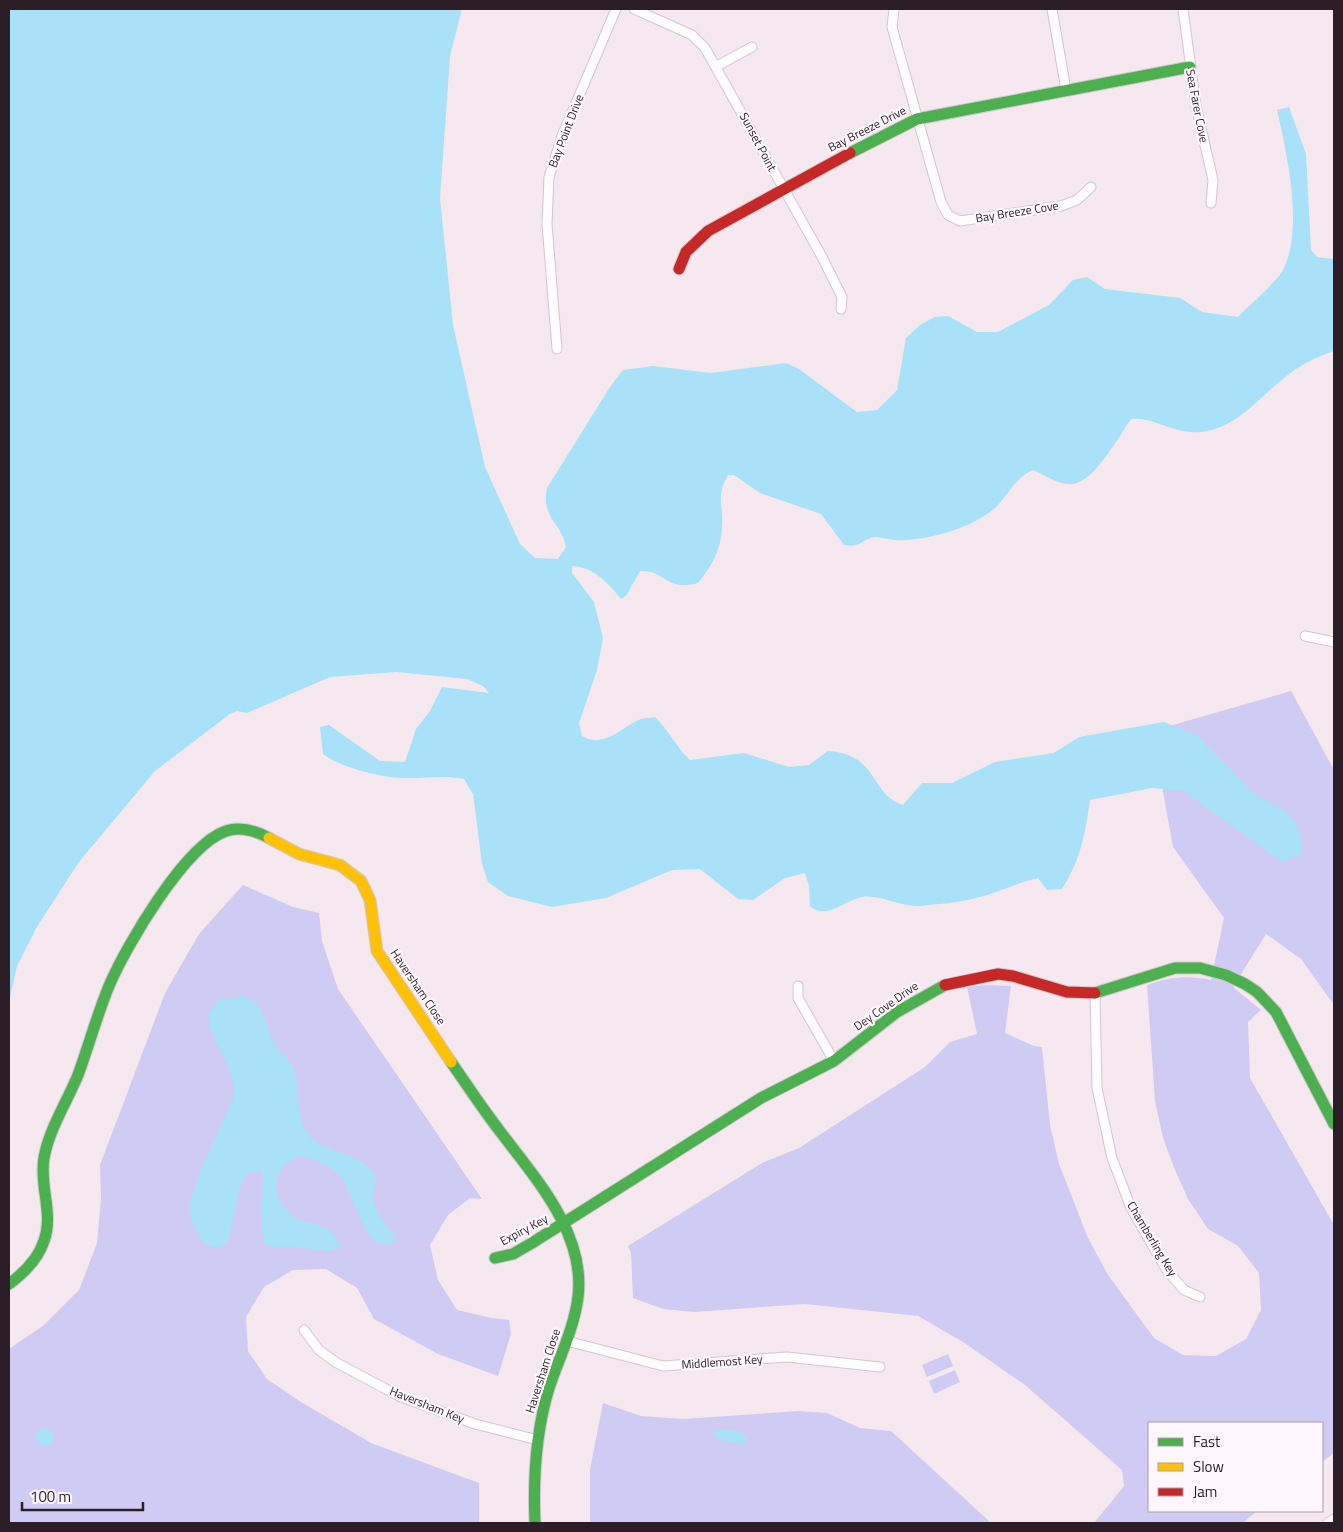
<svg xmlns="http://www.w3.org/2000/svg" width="1343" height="1532" viewBox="0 0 1343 1532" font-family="'Titillium Web',sans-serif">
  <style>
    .green { fill: #d0cbf3 }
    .water { fill: #a8e1f8 }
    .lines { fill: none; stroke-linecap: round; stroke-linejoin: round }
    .street-casing { stroke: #d3c7ce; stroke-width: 11 }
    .fast-casing { stroke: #d3c7ce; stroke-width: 13 }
    .slow-casing { stroke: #d3c7ce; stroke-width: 13 }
    .jam-casing { stroke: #d3c7ce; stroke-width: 13 }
    .street { stroke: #fefcfd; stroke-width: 9 }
    .fast { stroke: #4caf50; stroke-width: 11 }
    .slow { stroke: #ffc107; stroke-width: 11 }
    .jam { stroke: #c62828; stroke-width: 11 }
    .labels { text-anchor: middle; stroke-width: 4.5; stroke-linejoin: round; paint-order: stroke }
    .street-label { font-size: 12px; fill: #2b1e26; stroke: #fef6fa }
  </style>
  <rect width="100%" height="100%" fill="#f5e9ef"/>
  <!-- green -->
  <g class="green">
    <path d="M 1291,691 L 1334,770 L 1334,1005 L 1301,959 L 1266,934 L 1233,987 L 1261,1010 L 1248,1022 L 1250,1078 L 1334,1225 L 1334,1453 L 1322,1462 L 1322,1423 L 1149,1423 L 1149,1511 L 1257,1511 L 1243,1523 L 1094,1523 L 1124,1486 L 1122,1470 L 1025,1385 L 963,1342 L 918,1316 L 805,1304 L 694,1312 L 663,1309 L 633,1298 L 631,1253 L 628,1246 L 762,1163 L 799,1148 L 925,1067 L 950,1042 L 977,1034 L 967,987 L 988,985 L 1011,986 L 1005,1033 L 1034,1046 L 1042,1047 L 1050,1125 L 1059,1164 L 1088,1238 L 1108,1275 L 1154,1338 L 1183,1355 L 1216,1356 L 1246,1339 L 1261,1310 L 1259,1273 L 1238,1246 L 1208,1229 L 1188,1199 L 1175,1170 L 1163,1138 L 1155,1101 L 1147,985 C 1169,977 1188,975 1211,980 L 1224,918 L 1173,847 L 1152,731 Z"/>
    <polygon points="243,885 293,907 319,913 322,941 338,989 482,1199 470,1198 448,1215 430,1245 438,1280 457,1310 492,1318 509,1320 511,1334 498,1376 438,1354 374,1319 357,1288 326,1269 293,1270 264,1287 246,1317 248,1351 267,1379 301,1402 371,1443 479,1483 479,1523 9,1523 9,1349 44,1325 79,1290 97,1243 101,1198 100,1165 165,993 199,934"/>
    <polygon points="948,1354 953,1366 927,1377 922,1365"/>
    <polygon points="955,1370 960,1382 934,1394 929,1381"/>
    <polygon points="603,1403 641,1416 683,1419 799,1411 827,1413 860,1428 891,1431 989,1521 988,1523 590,1523 590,1469"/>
  </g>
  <!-- water -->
  <g class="water">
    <path d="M 9,9 L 462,9 L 450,56 L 440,198 L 453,325 L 485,467 L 520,544 L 535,558 L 558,559 L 566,547 C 561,521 541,519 547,488 L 610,387 L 623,370 L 653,366 L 710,373 L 786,363 L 799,369 L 857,412 L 877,410 L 897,390 L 906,338 L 920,325 L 935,317 L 948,316 L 977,332 L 998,332 L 1049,305 L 1073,280 L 1087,277 L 1105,289 L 1180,298 L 1202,312 L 1238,317 C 1248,306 1276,283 1283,270 C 1304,229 1287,154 1277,110 L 1289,107 L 1306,154 L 1311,250 L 1317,257 L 1334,259 L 1334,351 C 1321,355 1308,361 1296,369 C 1265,389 1243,426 1202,432 C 1173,435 1156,417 1131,419 C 1119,436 1095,481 1073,484 C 1060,486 1045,475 1033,470 C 1016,477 1009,494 996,507 C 974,528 924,542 895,540 C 889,540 882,537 876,537 C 862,538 863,548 844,545 L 821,514 L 760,493 L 734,475 L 728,475 C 715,498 724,504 722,527 C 721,550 712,566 698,583 C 666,592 664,569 640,571 L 626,596 L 621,599 C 608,583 594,567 572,566 L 572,573 L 594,602 L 603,638 L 597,670 L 579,723 L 582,736 C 602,748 618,731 636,721 C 642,718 649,718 655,717 C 669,730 676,747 690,760 L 744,753 L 789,767 L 809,765 L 828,751 C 879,754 870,795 903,805 L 922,783 L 952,783 L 995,762 L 1054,753 L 1079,737 L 1164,722 L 1198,736 L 1253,793 L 1288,813 L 1300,830 L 1302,854 L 1282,862 L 1184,791 L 1152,788 L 1090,800 C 1085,834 1081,859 1062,889 L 1047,890 L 1038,878 C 1016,883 997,893 976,898 C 958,903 937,904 919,906 C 900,907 880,894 862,897 C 844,900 827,921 810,906 L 809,886 L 805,873 L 785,878 L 753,900 L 738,899 L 700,869 L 672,870 L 606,898 L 552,907 L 508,896 L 488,882 L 482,864 L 473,794 L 464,779 C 445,775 428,778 409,778 C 386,779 341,768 323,754 L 320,727 L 329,725 L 380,761 L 405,762 L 416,729 L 430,711 L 442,687 L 489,693 L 483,686 L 467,679 L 396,672 L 330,677 L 247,713 L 237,711 L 230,714 L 155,771 L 79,862 L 38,925 L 17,966 L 9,1002 Z"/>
    <path d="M 241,996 C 266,1001 265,1028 276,1046 C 283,1056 292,1061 295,1073 C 300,1092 296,1111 305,1129 C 318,1154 358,1150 374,1173 C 380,1181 373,1186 373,1194 C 373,1209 383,1223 394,1233 L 395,1242 C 365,1259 354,1190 339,1175 C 330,1165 314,1160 301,1156 C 273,1165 268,1193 289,1213 C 304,1228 327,1217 340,1245 L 338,1249 L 326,1251 L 294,1247 L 275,1248 L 264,1243 L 261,1224 L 263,1177 L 261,1172 C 250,1169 245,1176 241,1185 L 228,1242 L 221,1247 L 214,1247 L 206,1245 L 201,1239 L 191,1221 L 190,1203 L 201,1169 L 234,1098 C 237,1067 211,1046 208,1014 L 219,1000 Z"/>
    <circle cx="45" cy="1437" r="9"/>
    <path d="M 716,1430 C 727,1429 738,1429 747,1437 L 747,1442 C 741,1446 718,1441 713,1435 Z"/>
  </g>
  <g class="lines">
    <defs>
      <g id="street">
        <polyline points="634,9 692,35 705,48 822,257 842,297 841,309"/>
        <polyline points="894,9 892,27 941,202 948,215 960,221 1061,206 1077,200 1091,187"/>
        <polyline points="1052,9 1066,90"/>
        <polyline points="1183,9 1196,106 1213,180 1211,203"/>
        <polyline points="717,66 752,47"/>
        <polyline points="557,349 547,224 549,177 562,136 616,9"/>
        <polyline points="1305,636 1334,642"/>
        <polyline points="798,986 798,998 834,1061"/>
        <polyline points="1095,993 1097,1088 1112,1158 1131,1208 1166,1269 1184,1290 1200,1297"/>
        <polyline points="304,1330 319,1350 337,1363 399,1396 475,1424 538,1440"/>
        <polyline points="567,1341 663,1366 787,1357 880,1367"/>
        <polyline points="1328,1523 1334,1519"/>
      </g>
      <g id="fast">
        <polyline points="850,153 917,119 1190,67"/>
        <polyline points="1095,993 1175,968 1200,968 1226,975 1245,984 1257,992 1276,1012 1334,1124"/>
        <path d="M 451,1062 C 467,1085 482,1108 499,1130 C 535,1178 586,1233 578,1297 C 574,1329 559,1358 549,1388 C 536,1431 533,1478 535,1523"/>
        <polyline points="495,1258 513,1254 532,1243 761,1098 834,1061 897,1012 945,985"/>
        <path d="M 9,1284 C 24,1273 38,1259 44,1241 C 54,1213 39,1186 44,1158 C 49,1129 67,1102 78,1075 C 89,1045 97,1015 109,986 C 126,946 185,845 226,831 C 241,826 256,831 269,838"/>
      </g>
      <polyline id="slow" points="269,838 299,854 340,865 361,881 370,900 377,951 451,1062"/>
      <g id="jam">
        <polyline points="679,269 686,252 708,231 850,153"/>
        <polyline points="945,985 998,974 1013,976 1067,992 1095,993"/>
      </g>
    </defs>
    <!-- street casing -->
    <use href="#street" class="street-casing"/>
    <!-- fast casing -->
    <use href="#fast" class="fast-casing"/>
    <!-- slow casing -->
    <use href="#slow" class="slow-casing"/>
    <!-- jam casing -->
    <use href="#jam" class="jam-casing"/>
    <!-- street -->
    <use href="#street" class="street"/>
    <!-- fast -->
    <use href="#fast" class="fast"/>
    <!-- slow -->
    <use href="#slow" class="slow"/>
    <!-- jam -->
    <use href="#jam" class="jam"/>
  </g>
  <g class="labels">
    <!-- street labels -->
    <g class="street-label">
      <text transform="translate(1197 106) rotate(79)" y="4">Sea Farer Cove</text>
      <text transform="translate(867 129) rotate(-27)" y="4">Bay Breeze Drive</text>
      <text transform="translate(566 131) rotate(-69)" y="4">Bay Point Drive</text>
      <text transform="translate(758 142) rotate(62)" y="4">Sunset Point</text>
      <text transform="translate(1017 212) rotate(-9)" y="4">Bay Breeze Cove</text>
      <text transform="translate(418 987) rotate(56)" y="4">Haversham Close</text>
      <text transform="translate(886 1006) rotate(-35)" y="4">Dey Cove Drive</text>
      <text transform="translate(524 1230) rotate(-28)" y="4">Expiry Key</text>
      <text transform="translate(1152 1239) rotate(59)" y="4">Chamberling Key</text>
      <text transform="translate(722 1362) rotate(-4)" y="4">Middlemost Key</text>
      <text transform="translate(543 1371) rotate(-72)" y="4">Haversham Close</text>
      <text transform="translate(427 1405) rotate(22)" y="4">Haversham Key</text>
    </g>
  </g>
  <!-- border -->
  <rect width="1343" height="1532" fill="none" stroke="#2b1e26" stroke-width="20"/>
  <!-- legend -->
  <rect x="1148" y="1422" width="175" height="90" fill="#fef6fa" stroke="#aaa0a5"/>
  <rect x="1158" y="1438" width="25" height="8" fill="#4caf50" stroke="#aaa0a5"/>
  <text x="1193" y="1447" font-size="15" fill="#2b1e26">Fast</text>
  <rect x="1158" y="1463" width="25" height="8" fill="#ffc107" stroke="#aaa0a5"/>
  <text x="1193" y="1472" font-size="15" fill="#2b1e26">Slow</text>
  <rect x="1158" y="1488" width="25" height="8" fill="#c62828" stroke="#aaa0a5"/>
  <text x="1193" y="1497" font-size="15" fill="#2b1e26">Jam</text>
  <!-- scale -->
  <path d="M22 1502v8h121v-8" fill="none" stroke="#2b1e26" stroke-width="2.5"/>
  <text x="30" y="1502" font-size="15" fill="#2b1e26" stroke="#fef6fa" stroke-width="4" paint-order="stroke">100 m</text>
</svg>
